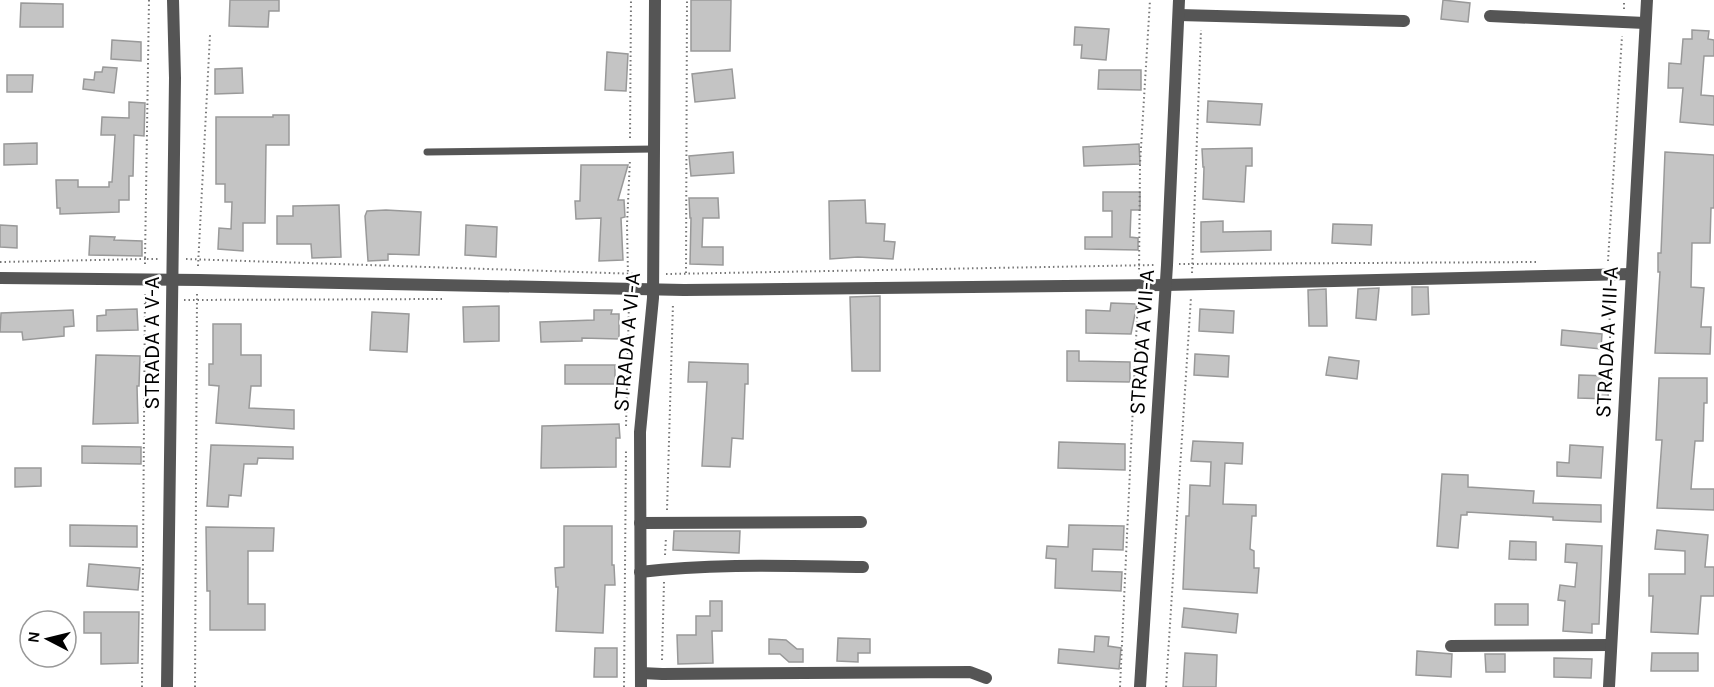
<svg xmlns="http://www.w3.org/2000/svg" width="1714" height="687" viewBox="0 0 1714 687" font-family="Karla,sans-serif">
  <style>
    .building { fill: #c4c4c4; stroke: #999; stroke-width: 1.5 }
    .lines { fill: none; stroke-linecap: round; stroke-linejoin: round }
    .path { stroke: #777; stroke-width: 2; stroke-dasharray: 1.5 3; stroke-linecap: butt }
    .service { stroke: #555; stroke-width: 7 }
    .minor { stroke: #555; stroke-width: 12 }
    .labels { text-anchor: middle; stroke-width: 5; stroke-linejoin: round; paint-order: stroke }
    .street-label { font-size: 22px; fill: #000; stroke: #fff }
  </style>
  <rect width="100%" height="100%" fill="#fff"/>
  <!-- building -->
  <g class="building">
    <polygon points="230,0 279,0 279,11 269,11 268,27 229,26"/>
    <polygon points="691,0 731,0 730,51 691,51"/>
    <polygon points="1443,0 1470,3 1468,22 1441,19"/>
    <polygon points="21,3 63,4 63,27 20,27"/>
    <polygon points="1075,27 1109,29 1106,60 1081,58 1082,45 1074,45"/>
    <polygon points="1692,30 1709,31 1708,39 1714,40 1714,56 1704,56 1701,95 1714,96 1714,125 1680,122 1683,88 1668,88 1669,63 1681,64 1683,39 1692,39"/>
    <polygon points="112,40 141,42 141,61 111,59"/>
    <polygon points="607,52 628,54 626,91 605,90"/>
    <polygon points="103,67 117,68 114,93 83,89 84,79 94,80 95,72 102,72"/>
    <polygon points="242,68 243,93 215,94 215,69"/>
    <polygon points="732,69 735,98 695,102 692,74"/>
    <polygon points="1099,70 1141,70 1141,90 1098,89"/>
    <polygon points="7,75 33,75 32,92 7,92"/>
    <polygon points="1208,101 1262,104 1260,125 1207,122"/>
    <polygon points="129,102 145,103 144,136 134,135 133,176 129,176 129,200 119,200 119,212 60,214 60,208 57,208 56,180 78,180 78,187 109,187 109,182 112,182 115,135 101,135 102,117 129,118"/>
    <polygon points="273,115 289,115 289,145 266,145 265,223 243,223 243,251 218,249 219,228 231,229 232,202 225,202 225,184 216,184 216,117 273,117"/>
    <polygon points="37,143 37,164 4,165 4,144"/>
    <polygon points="1139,144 1140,164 1084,166 1083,147"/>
    <polygon points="1252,148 1252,166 1246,166 1244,202 1203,199 1204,167 1203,167 1202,149"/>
    <polygon points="733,152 734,173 691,176 689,156"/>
    <polygon points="1665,152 1714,155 1714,208 1711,208 1710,243 1692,243 1691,287 1704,288 1701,327 1711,327 1710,354 1655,353 1660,272 1658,272 1658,253 1661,253"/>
    <polygon points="581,165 628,165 618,200 624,200 625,217 621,218 623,260 599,261 601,218 576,219 575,201 580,201"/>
    <polygon points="1103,192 1140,192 1140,210 1131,210 1130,237 1138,238 1138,250 1085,249 1085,237 1112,237 1112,211 1103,211"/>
    <polygon points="689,198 718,198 719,218 703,218 702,247 723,247 723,265 690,264 691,218 690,218"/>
    <polygon points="865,200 866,223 885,224 884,241 895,242 893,259 858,257 830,259 829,201"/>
    <polygon points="339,205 341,257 312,258 311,244 277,244 277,216 293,216 293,206"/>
    <polygon points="386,210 421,212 419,255 388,254 388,260 368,261 365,216 367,211"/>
    <polygon points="1223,221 1223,232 1271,231 1271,250 1201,252 1201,222"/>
    <polygon points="1333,224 1372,225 1371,245 1332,243"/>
    <polygon points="0,225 17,226 17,248 0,247"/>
    <polygon points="466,225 497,227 496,257 465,255"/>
    <polygon points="90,236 115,237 114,240 142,241 142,256 89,255"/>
    <polygon points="1412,287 1428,287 1429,314 1412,315"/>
    <polygon points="1379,288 1376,320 1356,318 1358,289"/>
    <polygon points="1326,289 1327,326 1309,326 1308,290"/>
    <polygon points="880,296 880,371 852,371 850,297"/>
    <polygon points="1111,303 1137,304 1131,334 1086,333 1086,310 1110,311"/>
    <polygon points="499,306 499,341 464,342 463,307"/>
    <polygon points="137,309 138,330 97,331 97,316 106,315 106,310"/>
    <polygon points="1200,309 1234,311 1233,333 1199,331"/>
    <polygon points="73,310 74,326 64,327 64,336 23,340 22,332 0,332 1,313"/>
    <polygon points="594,310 612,310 611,314 619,314 619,339 582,338 582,341 541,342 540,322 594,320"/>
    <polygon points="372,312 409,314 407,352 370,350"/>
    <polygon points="213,324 241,324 241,355 261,355 261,386 251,386 249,408 294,410 294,429 216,423 219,386 209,385 209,364 213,364"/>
    <polygon points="1562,330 1602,334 1601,349 1561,345"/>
    <polygon points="1067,351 1079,351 1079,361 1130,362 1130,382 1067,381"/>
    <polygon points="1195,354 1229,356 1228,377 1194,375"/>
    <polygon points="96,355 140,356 139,386 137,386 138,423 93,424"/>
    <polygon points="1329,357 1359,361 1357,379 1326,375"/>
    <polygon points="689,362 748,364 748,384 745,384 743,439 732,438 730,467 702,466 707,382 688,382"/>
    <rect x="565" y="365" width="50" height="19"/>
    <polygon points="1579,375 1609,376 1608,399 1578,398"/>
    <polygon points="1659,378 1707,378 1707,403 1704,403 1703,441 1695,441 1691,489 1714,489 1714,510 1657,508 1662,440 1656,440"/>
    <polygon points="619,424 620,438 616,438 616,467 541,468 542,426"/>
    <polygon points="1193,441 1243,443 1242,464 1225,463 1223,504 1256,505 1256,516 1252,516 1250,549 1254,551 1254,568 1259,568 1257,593 1183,589 1186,516 1189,516 1190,485 1210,486 1211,462 1191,461"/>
    <polygon points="1059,442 1125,444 1125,470 1058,468"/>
    <polygon points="211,445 293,447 293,459 258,458 257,464 244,464 241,496 229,495 228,507 207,506"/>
    <polygon points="1570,445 1603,447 1601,478 1557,476 1557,462 1569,463"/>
    <polygon points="82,446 141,447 141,464 82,463"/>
    <polygon points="15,468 41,468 41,486 15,487"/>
    <polygon points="1442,474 1468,475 1468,487 1534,491 1533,503 1601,505 1601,522 1553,520 1553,517 1467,512 1467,515 1461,515 1458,548 1437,546"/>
    <polygon points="70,525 137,526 137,547 70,546"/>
    <polygon points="1069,525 1124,526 1123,550 1093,549 1092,571 1122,572 1121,591 1055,588 1056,559 1046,558 1047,546 1068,547"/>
    <polygon points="564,526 612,526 612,565 614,565 615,585 605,585 603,633 556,631 558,587 556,587 555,568 564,567"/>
    <polygon points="206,527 274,528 273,551 248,551 248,604 265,604 265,630 210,630 210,591 207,591"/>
    <polygon points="1657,530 1708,535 1705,567 1714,567 1714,596 1701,596 1698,634 1651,632 1653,596 1649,596 1649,574 1685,574 1685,551 1655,549"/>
    <polygon points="674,531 740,531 739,553 673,550"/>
    <polygon points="1510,541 1536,542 1536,560 1509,559"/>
    <polygon points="1566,544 1602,546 1599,624 1592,624 1592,633 1563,631 1565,601 1558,600 1560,585 1575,587 1577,563 1565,562"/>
    <polygon points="89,564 140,568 138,590 87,586"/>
    <polygon points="710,601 722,601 722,631 712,631 713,663 678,664 677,635 696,635 696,616 710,616"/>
    <rect x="1495" y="604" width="33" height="21"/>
    <polygon points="1184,608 1238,614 1236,633 1182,627"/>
    <polygon points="84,612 139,612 138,663 101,664 101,633 84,633"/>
    <polygon points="1095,636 1109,637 1108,646 1121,648 1119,669 1058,663 1059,649 1094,652"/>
    <polygon points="838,638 870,639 870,653 858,653 858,662 837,661"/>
    <polygon points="769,639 786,640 797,649 803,649 803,662 789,662 780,654 769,654"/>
    <polygon points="595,648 617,648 617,677 594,677"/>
    <polygon points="1417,651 1452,654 1451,677 1416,675"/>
    <polygon points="1185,653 1217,655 1216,687 1183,687"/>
    <polygon points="1652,653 1698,653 1698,671 1651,671"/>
    <polygon points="1485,654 1505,654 1505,672 1486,672"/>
    <polygon points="1554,658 1592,659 1591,678 1554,677"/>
  </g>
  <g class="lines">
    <!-- path -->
    <g class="path">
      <polyline points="149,0 145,259 159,259"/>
      <polyline points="1624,9 1624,0"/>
      <polyline points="630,138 631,0"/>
      <polyline points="186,259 639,274"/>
      <polyline points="1608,261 1622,36"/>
      <polyline points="0,262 145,259 145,267"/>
      <polyline points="1179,264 1539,262"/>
      <polyline points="198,266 210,35"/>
      <polyline points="686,273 687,0"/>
      <polyline points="1192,273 1201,30"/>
      <polyline points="666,274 1155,265"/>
      <polyline points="1139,274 1140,164 1150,0"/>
      <polyline points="628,276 627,225 630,159"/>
      <polyline points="1609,287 1611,387"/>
      <polyline points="184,300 442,299"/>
      <polyline points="145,302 160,301"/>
      <polyline points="626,426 629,302"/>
      <polyline points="667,510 673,303"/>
      <polyline points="665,555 666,537"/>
      <polyline points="662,660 664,582"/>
      <polyline points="142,687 145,291"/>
      <polyline points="195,687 197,293"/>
      <polyline points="624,687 626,449"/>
      <polyline points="1120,687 1138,297"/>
      <polyline points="1166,687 1191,297"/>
    </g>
    <!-- service -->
    <polyline class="service" points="427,152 654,149"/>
    <!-- minor -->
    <g class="minor">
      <polyline points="1179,15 1404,21"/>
      <polyline points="1490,16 1645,23"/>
      <polyline points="0,278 199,280 684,290 1166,285 1631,274"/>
      <polyline points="640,523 861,522"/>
      <path d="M 640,572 C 714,563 789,566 863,567"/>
      <polyline points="1451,646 1611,645"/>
      <polyline points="641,673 662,674 970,672 986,678"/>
      <polyline points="167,687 175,78 173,0"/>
      <polyline points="641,687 640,432 653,298 655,0"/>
      <polyline points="1140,687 1167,265 1179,0"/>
      <polyline points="1609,687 1647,0"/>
    </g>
  </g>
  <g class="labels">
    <!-- street labels -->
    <g class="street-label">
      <text transform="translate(626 342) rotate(-85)" y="8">STRADA A VI-A</text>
      <text transform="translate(1141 342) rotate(-86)" y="8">STRADA A VII-A</text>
      <text transform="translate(1606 342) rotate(-87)" y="8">STRADA A VIII-A</text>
      <text transform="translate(151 343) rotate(-90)" y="8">STRADA A V-A</text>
    </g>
  </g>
  <!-- north arrow -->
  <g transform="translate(48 639) rotate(277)"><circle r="28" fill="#ffffff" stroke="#999999" stroke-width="1.5"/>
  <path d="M0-4.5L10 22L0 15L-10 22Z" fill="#000000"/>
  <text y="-9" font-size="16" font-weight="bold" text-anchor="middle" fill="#000000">N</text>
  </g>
</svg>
